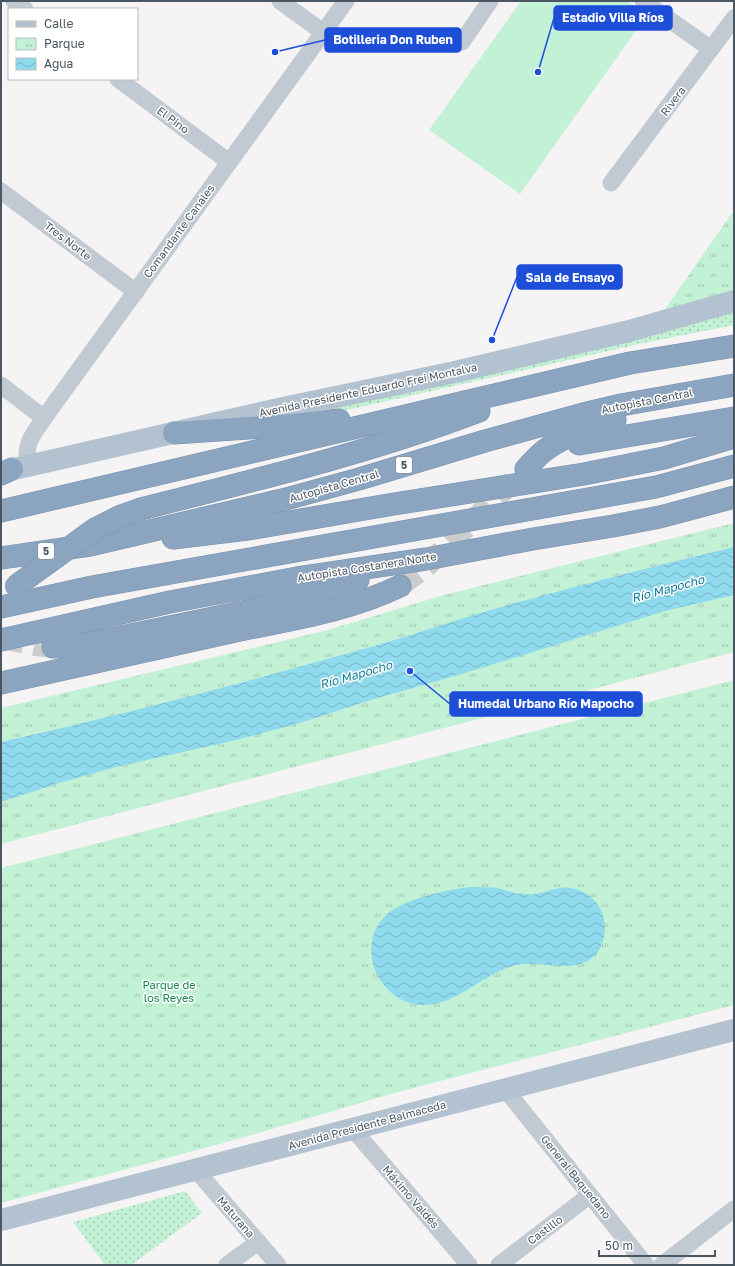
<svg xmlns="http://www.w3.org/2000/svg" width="735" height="1266" viewBox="0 0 735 1266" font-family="'Golos Text',sans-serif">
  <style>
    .grass { fill: url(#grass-dots) }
    .park { fill: url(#park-tufts) }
    .garden { fill: #c3f1d5 }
    .water { fill: url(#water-waves) }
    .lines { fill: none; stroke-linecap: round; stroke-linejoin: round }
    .highway-tunnel { stroke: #caccce; stroke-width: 22; stroke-dasharray: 22 11; stroke-linecap: butt }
    .highway-casing { stroke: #7690ad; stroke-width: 23 }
    .street { stroke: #c1cad2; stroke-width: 17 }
    .primary { stroke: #b3c2d1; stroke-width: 22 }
    .highway { stroke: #8ba5c1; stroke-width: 22 }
    .highway-bridge-casing { stroke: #7690ad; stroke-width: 23; stroke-linecap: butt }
    .highway-bridge { stroke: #8ba5c1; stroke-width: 22 }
    .labels { text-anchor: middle; stroke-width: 3; stroke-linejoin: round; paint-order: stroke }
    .shield { fill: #fff; stroke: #808990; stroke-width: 1 }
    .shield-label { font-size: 10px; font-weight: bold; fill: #4a5661 }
    .street-label { font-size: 11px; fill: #4a5661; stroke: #fff }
    .park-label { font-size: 11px; fill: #17864f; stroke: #fff }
    .water-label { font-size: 12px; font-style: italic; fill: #0c7c9b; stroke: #fff }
    .leader { fill: none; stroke: #1d4ed8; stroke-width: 1.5 }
    .callout-dot { fill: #1d4ed8; stroke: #fff; stroke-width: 1.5 }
    .callout { fill: #1d4ed8; stroke: #1d4ed8; stroke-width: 1.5 }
    .callout-label { font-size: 12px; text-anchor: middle; font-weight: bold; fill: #fff }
  </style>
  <defs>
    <pattern id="grass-dots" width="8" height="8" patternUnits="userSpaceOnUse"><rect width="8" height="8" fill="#c3f1d5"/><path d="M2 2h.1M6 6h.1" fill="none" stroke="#a0c6b0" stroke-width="1.8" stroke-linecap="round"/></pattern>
    <pattern id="park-tufts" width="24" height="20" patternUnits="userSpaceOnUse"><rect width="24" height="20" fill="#c3f1d5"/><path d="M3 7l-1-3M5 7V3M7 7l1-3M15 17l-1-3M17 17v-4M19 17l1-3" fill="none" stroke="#a0c6b0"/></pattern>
    <pattern id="water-waves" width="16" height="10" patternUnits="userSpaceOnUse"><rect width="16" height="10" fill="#90daee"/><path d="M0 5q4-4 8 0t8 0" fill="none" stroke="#78b4c4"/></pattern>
  </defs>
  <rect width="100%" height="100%" fill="#f5f3f3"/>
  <!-- grass -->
  <g class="grass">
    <polygon points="734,309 734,325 644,343 338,412 265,421"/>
    <polygon points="185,1191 202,1213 131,1265 105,1265 73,1222"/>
  </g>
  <!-- park -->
  <g class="park">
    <polygon points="734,210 734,291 663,312"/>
    <polygon points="734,523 734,652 1,844 1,708 328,630 444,595"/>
    <polygon points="734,680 734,1005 398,1092 245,1137 1,1203 1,868"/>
  </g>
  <!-- garden -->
  <polygon class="garden" points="521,1 627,1 647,15 520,194 429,130"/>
  <!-- water -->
  <g class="water">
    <path d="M 734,547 L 734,595 L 665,611 L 465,673 L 371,700 L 300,723 L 232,741 L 116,767 L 59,783 L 1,802 L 1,742 C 129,713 255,680 381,644 C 419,633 456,620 494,609 C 573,587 654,566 734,547 Z"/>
    <path d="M 473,887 C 481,887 489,887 497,888 C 506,890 514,894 523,894 C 536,896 546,891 559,888 C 576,885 594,895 601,910 C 606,921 606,935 601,946 C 587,977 548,962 522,964 C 488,968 459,1006 422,1005 C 379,1003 354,948 385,916 C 401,900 450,888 473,887 Z"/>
  </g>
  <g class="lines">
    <!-- highway-tunnel -->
    <g class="highway-tunnel">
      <polyline points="400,586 429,564 516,478"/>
      <polyline points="2,638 36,645 53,647"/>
    </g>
    <defs>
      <g id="highway">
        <polyline points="174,433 294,425 339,420"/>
        <polyline points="579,444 734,418"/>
        <path d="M 526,469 C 532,463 537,456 544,451 C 564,435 590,428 615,420"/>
        <polyline points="1,474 12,469"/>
        <path d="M 141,509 C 255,480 369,453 479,411"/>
        <polyline points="1,511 630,363 734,346"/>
        <polyline points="173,538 248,529 394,504 584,474 664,458 734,437"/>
        <polyline points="1,558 90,545 282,500 359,479 485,441 583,414 621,405 734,385"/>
        <polyline points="1,607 92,587 656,487 734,466"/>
        <polyline points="1,640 170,602 297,578 426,559 533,539 613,526 660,517 734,497"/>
        <polyline points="53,647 75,646 101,641 252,610 358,580"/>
        <path d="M 1,683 C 81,665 161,648 240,630 C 294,619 351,610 400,586"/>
      </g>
    </defs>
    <!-- highway casing -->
    <use href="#highway" class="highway-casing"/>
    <!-- street -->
    <g class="street">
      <polyline points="14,1 25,9"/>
      <polyline points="280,1 323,32"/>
      <polyline points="643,1 711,49"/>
      <polyline points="462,42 490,1"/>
      <polyline points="118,79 229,162"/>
      <polyline points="611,183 734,18"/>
      <polyline points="1,191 136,292"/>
      <polyline points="1,385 44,418"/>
      <path d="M 27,466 C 26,440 31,438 44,418 L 346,1"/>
      <polyline points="505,1089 646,1265"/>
      <polyline points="352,1128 469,1265"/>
      <polyline points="195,1169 278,1265"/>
      <polyline points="227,1265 258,1242"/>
      <polyline points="499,1265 590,1195"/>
      <polyline points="662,1265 734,1209"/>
    </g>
    <!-- primary -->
    <g class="primary">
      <polyline points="1,472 283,408 455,372 629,331 734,301"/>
      <polyline points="1,1220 734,1030"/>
    </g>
    <!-- highway -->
    <use href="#highway" class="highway"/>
    <defs>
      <polyline id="highway-bridge" points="16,586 95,529 121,516 141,509"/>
    </defs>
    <!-- highway-bridge casing -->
    <use href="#highway-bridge" class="highway-bridge-casing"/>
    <!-- highway-bridge -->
    <use href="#highway-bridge" class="highway-bridge"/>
  </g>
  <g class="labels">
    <!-- shield labels -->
    <g class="shield">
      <rect x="396" y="457" width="16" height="16" rx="3"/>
      <rect x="38" y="543" width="16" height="16" rx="3"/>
    </g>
    <g class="shield-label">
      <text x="404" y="469">5</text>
      <text x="46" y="555">5</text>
    </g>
    <!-- street labels -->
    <g class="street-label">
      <text transform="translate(673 101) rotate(-53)" y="4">Rivera</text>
      <text transform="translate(173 120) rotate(37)" y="4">El Pino</text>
      <text transform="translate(179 231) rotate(-54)" y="4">Comandante Canales</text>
      <text transform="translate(68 241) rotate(37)" y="4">Tres Norte</text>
      <text transform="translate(368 390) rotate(-12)" y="4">Avenida Presidente Eduardo Frei Montalva</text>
      <text transform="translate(647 401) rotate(-11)" y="4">Autopista Central</text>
      <text transform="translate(334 486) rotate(-16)" y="4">Autopista Central</text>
      <text transform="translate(367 567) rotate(-9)" y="4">Autopista Costanera Norte</text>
      <text transform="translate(367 1125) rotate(-15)" y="4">Avenida Presidente Balmaceda</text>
      <text transform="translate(576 1177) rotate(51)" y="4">General Baquedano</text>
      <text transform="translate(411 1197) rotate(49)" y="4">Máximo Valdés</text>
      <text transform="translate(236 1217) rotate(49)" y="4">Maturana</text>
      <text transform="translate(545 1230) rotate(-37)" y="4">Castillo</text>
    </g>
    <!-- park labels -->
    <g class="park-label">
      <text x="169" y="989">Parque de<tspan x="169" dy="13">los Reyes</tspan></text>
    </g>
    <!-- water labels -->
    <g class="water-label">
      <text transform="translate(668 589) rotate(-15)" y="4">Río Mapocho</text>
      <text transform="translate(356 675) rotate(-16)" y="4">Río Mapocho</text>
    </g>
  </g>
  <!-- callouts -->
  <path class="leader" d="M538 72L554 18M275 52L325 40M492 340L517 277M410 671L450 704"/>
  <g class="callout-dot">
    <circle cx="538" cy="72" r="4"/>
    <circle cx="275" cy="52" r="4"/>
    <circle cx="492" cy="340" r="4"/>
    <circle cx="410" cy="671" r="4"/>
  </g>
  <g class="callout">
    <rect x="554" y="6" width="118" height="24" rx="4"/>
    <rect x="325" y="28" width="136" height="24" rx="4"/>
    <rect x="517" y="265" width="105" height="24" rx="4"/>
    <rect x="450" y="692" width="192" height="24" rx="4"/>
  </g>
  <g class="callout-label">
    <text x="613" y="22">Estadio Villa Ríos</text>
    <text x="393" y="44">Botilleria Don Ruben</text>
    <text x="570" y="282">Sala de Ensayo</text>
    <text x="546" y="708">Humedal Urbano Río Mapocho</text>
  </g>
  <!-- border -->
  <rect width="735" height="1266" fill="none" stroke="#4a5661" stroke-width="4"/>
  <!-- legend -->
  <rect x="8" y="8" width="130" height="72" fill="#ffffff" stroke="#b7bbc0"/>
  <rect x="16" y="21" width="20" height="6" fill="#b3c2d1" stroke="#b7bbc0"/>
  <text x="44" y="28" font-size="12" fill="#4a5661">Calle</text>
  <rect x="16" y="38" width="20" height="12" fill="url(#park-tufts)" stroke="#b7bbc0"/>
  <text x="44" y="48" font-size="12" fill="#4a5661">Parque</text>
  <rect x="16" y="58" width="20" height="12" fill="url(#water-waves)" stroke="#b7bbc0"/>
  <text x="44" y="68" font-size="12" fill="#4a5661">Agua</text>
  <!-- scale -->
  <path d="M599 1250v6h116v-6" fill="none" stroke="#4a5661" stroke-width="2"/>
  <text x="605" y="1250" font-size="12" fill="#4a5661" stroke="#ffffff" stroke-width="3" paint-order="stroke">50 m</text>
</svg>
